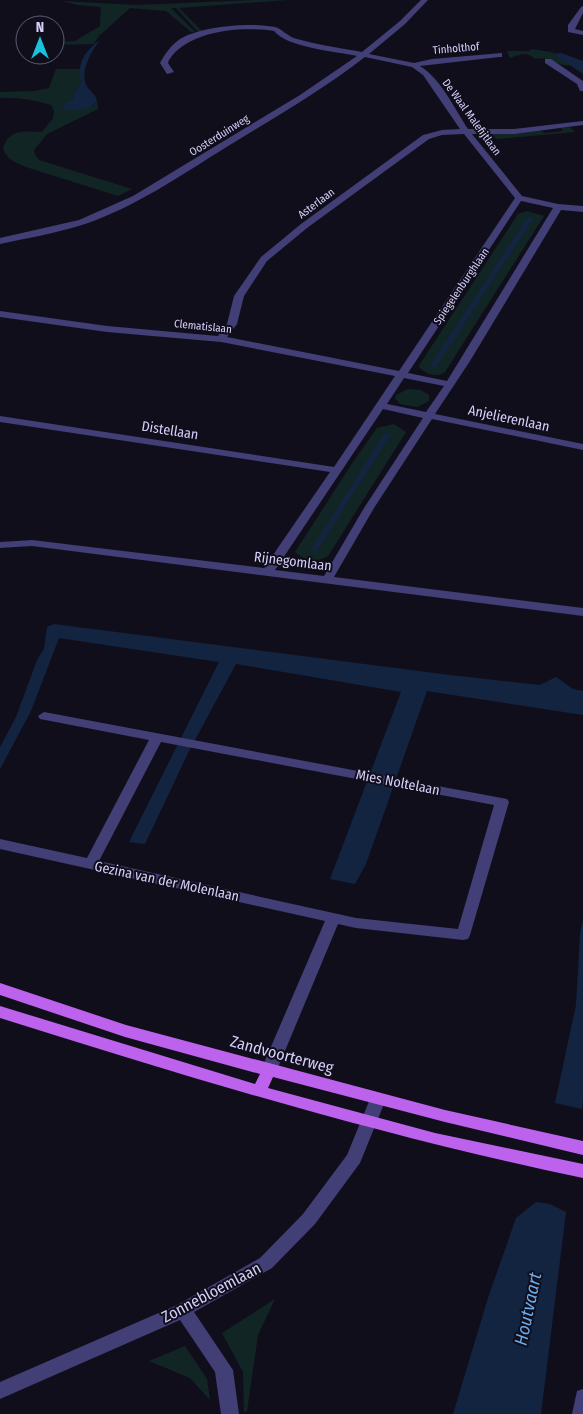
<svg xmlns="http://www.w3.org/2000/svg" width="583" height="1414" viewBox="0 0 583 1414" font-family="'Fira Sans Condensed',sans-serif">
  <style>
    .green { fill: #122525 }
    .water { fill: #132440 }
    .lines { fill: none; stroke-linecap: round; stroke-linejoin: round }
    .minor { fill: #423e76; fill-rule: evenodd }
    .major { fill: #bc62ed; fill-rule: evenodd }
    .labels { text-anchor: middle; stroke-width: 4; stroke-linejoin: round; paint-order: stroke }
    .far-street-label { font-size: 11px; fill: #d5cff9; stroke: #110e1c }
    .street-label { font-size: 14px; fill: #d5cff9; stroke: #110e1c }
    .near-street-label { font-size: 16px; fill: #d5cff9; stroke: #110e1c }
    .near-water-label { font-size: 18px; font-style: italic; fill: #69adee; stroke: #110e1c }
  </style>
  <rect width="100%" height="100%" fill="#110e1c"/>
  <!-- green -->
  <g class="green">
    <polygon points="254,0 287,0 179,8 202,31 198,32 176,8 171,8 195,32 191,32 166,11 130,8 99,36 94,44 55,45 55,42 75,41 100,26 101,7 77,5 61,1 136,5"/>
    <path d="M 532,49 L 556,53 L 553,54 L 554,55 L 573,65 C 555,68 552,55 535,59 C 527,52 521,54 510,58 L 507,51 L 529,51 Z"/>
    <path d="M 56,69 L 80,69 L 82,81 L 75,92 L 73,99 L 65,103 L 93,106 L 97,101 L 98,109 L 47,134 L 34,150 L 35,155 L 39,160 L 132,189 L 118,196 L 26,167 C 17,163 7,160 3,149 C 8,129 24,131 42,132 L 53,118 L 54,111 L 51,105 C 34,100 18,97 0,98 L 0,92 L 34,91 L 49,88 Z"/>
    <polygon points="570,127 575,132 496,139 492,134 540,130 545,133 563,131 561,128"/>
    <path d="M 527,211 L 544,216 L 445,372 C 437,378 425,374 419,367 L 420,364 L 518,214 Z"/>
    <polygon points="408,389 421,390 429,395 429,401 417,407 400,404 395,398 396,395"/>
    <path d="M 394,424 L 406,432 L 328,556 C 315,563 306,561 295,552 L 353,462 L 377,428 Z"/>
    <polygon points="275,1299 258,1335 247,1411 244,1412 243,1372 222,1333"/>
    <polygon points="185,1346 207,1379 210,1400 190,1378 149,1361"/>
  </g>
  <!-- water -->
  <g class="water">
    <path d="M 100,40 C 91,52 78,73 88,88 C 92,93 96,95 97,101 C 88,112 75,111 62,109 L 65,103 L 73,99 L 75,92 L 82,81 C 75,64 87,49 100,40 Z"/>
    <polygon points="561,53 583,61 583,74 553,54"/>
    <polygon points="532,217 533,219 436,367 430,366 527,218"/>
    <polygon points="384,434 391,434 316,552 311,550"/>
    <polygon points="54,624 450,675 540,685 556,677 573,689 583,691 583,715 427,691 366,864 355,884 330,879 401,692 236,664 189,751 145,844 129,842 219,662 59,638 31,711 0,769 0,747 16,717 37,660 44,649 47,627"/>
    <polygon points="583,920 583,1100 582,1109 555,1103 576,1005 580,934"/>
    <polygon points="536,1202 550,1204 566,1212 541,1414 453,1414 488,1298 516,1218"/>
  </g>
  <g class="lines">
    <!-- minor -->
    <g class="minor">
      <path d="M 421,0 L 428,0 L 405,24 L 369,54 L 414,63 L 432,59 L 502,53 L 502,57 L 499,57 L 420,66 C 442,80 454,108 468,129 L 514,129 L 583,121 L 583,125 L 514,134 L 472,134 L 522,196 L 558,204 L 583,206 L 583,212 L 561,210 L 470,361 L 435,414 L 583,444 L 583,450 L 432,419 L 374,508 L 334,577 L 583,608 L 583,616 L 32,546 L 0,548 L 0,542 L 32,540 L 264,568 L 330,472 L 0,422 L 0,416 L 334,467 L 395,376 L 221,342 L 107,332 L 0,317 L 0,311 L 107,326 L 218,336 L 227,324 L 234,296 L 261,257 L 301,224 L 423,135 L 442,130 L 460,129 L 423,75 L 412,67 L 365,57 C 321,91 272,119 225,148 C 180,176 135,207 85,224 C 57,233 28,238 0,244 L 0,238 L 79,220 L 133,196 L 300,95 L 357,56 C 335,51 288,48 274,31 C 242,26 188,30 169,60 L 168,63 L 174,72 L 167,74 L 160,63 C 165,54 171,45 180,39 C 201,26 250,22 275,27 C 281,28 288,37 297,39 C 318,45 341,48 362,52 L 400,21 ZM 464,134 L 515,198 L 399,371 L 227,337 L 237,324 L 244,296 L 267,261 L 307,228 L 429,139 L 442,135 ZM 521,201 L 553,208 L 447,381 L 408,373 ZM 404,378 L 444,386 L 426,412 L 387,404 ZM 383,409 L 423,418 L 364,508 L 324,576 L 275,570 Z"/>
      <polygon points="583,6 583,13 575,29 583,31 583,35 568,32 568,25 581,7"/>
      <polygon points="545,59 551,59 583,81 583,91 580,91 577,84 545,63"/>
      <path d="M 44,712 L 507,799 L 509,802 L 470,935 L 468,939 L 463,940 L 356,928 L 338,924 L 277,1070 L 274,1074 L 269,1076 L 264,1074 L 261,1070 L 325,921 L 0,849 L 0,839 L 87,858 L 149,740 L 40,719 L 38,716 ZM 161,742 L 494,805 L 458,929 L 356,918 L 99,861 Z"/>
      <polygon points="378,1093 384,1095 386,1099 360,1163 315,1224 272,1268 194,1312 233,1370 239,1414 221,1414 215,1372 180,1320 0,1399 0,1382 177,1305 260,1258 303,1214 347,1155 370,1099 372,1095"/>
      <polygon points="583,1389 583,1414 572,1414 577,1391"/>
    </g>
    <!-- major -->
    <path class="major" d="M 0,983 L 126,1025 L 445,1110 L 583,1141 L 583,1155 L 445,1122 L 273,1077 L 268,1088 L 435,1133 L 583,1164 L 583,1178 C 385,1137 193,1079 0,1018 L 0,1006 L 255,1084 L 260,1074 L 125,1037 L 0,995 Z"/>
  </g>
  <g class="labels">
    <!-- far-street labels -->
    <g class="far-street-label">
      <text transform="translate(456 48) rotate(-5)" y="4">Tinholthof</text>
      <text transform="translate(472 117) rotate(54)" y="4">De Waal Malefijtlaan</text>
      <text transform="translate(219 135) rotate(-32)" y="4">Oosterduinweg</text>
      <text transform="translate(316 203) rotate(-37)" y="4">Asterlaan</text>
      <text transform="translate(461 286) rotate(-56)" y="4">Spiegelenburghlaan</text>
      <text transform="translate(203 326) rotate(6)" y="4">Clematislaan</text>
    </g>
    <!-- street labels -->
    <g class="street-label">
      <text transform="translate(509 418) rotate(12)" y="5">Anjelierenlaan</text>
      <text transform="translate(170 430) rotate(9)" y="5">Distellaan</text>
      <text transform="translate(293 561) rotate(7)" y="5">Rijnegomlaan</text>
      <text transform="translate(398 782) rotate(11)" y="5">Mies Noltelaan</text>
      <text transform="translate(167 881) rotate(12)" y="5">Gezina van der Molenlaan</text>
    </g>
    <!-- near-street labels -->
    <g class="near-street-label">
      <text transform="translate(282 1054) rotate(15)" y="6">Zandvoorterweg</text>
      <text transform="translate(211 1292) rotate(-28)" y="6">Zonnebloemlaan</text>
    </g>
    <!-- near-water labels -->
    <g class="near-water-label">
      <text transform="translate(528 1309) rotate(-78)" y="6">Houtvaart</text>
    </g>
  </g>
  <!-- north arrow -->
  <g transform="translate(40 40)"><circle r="24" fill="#110e1c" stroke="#5f5b74"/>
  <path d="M0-4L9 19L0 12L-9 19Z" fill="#19c3db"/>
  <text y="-8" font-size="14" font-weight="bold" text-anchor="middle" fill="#d5cff9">N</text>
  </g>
</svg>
